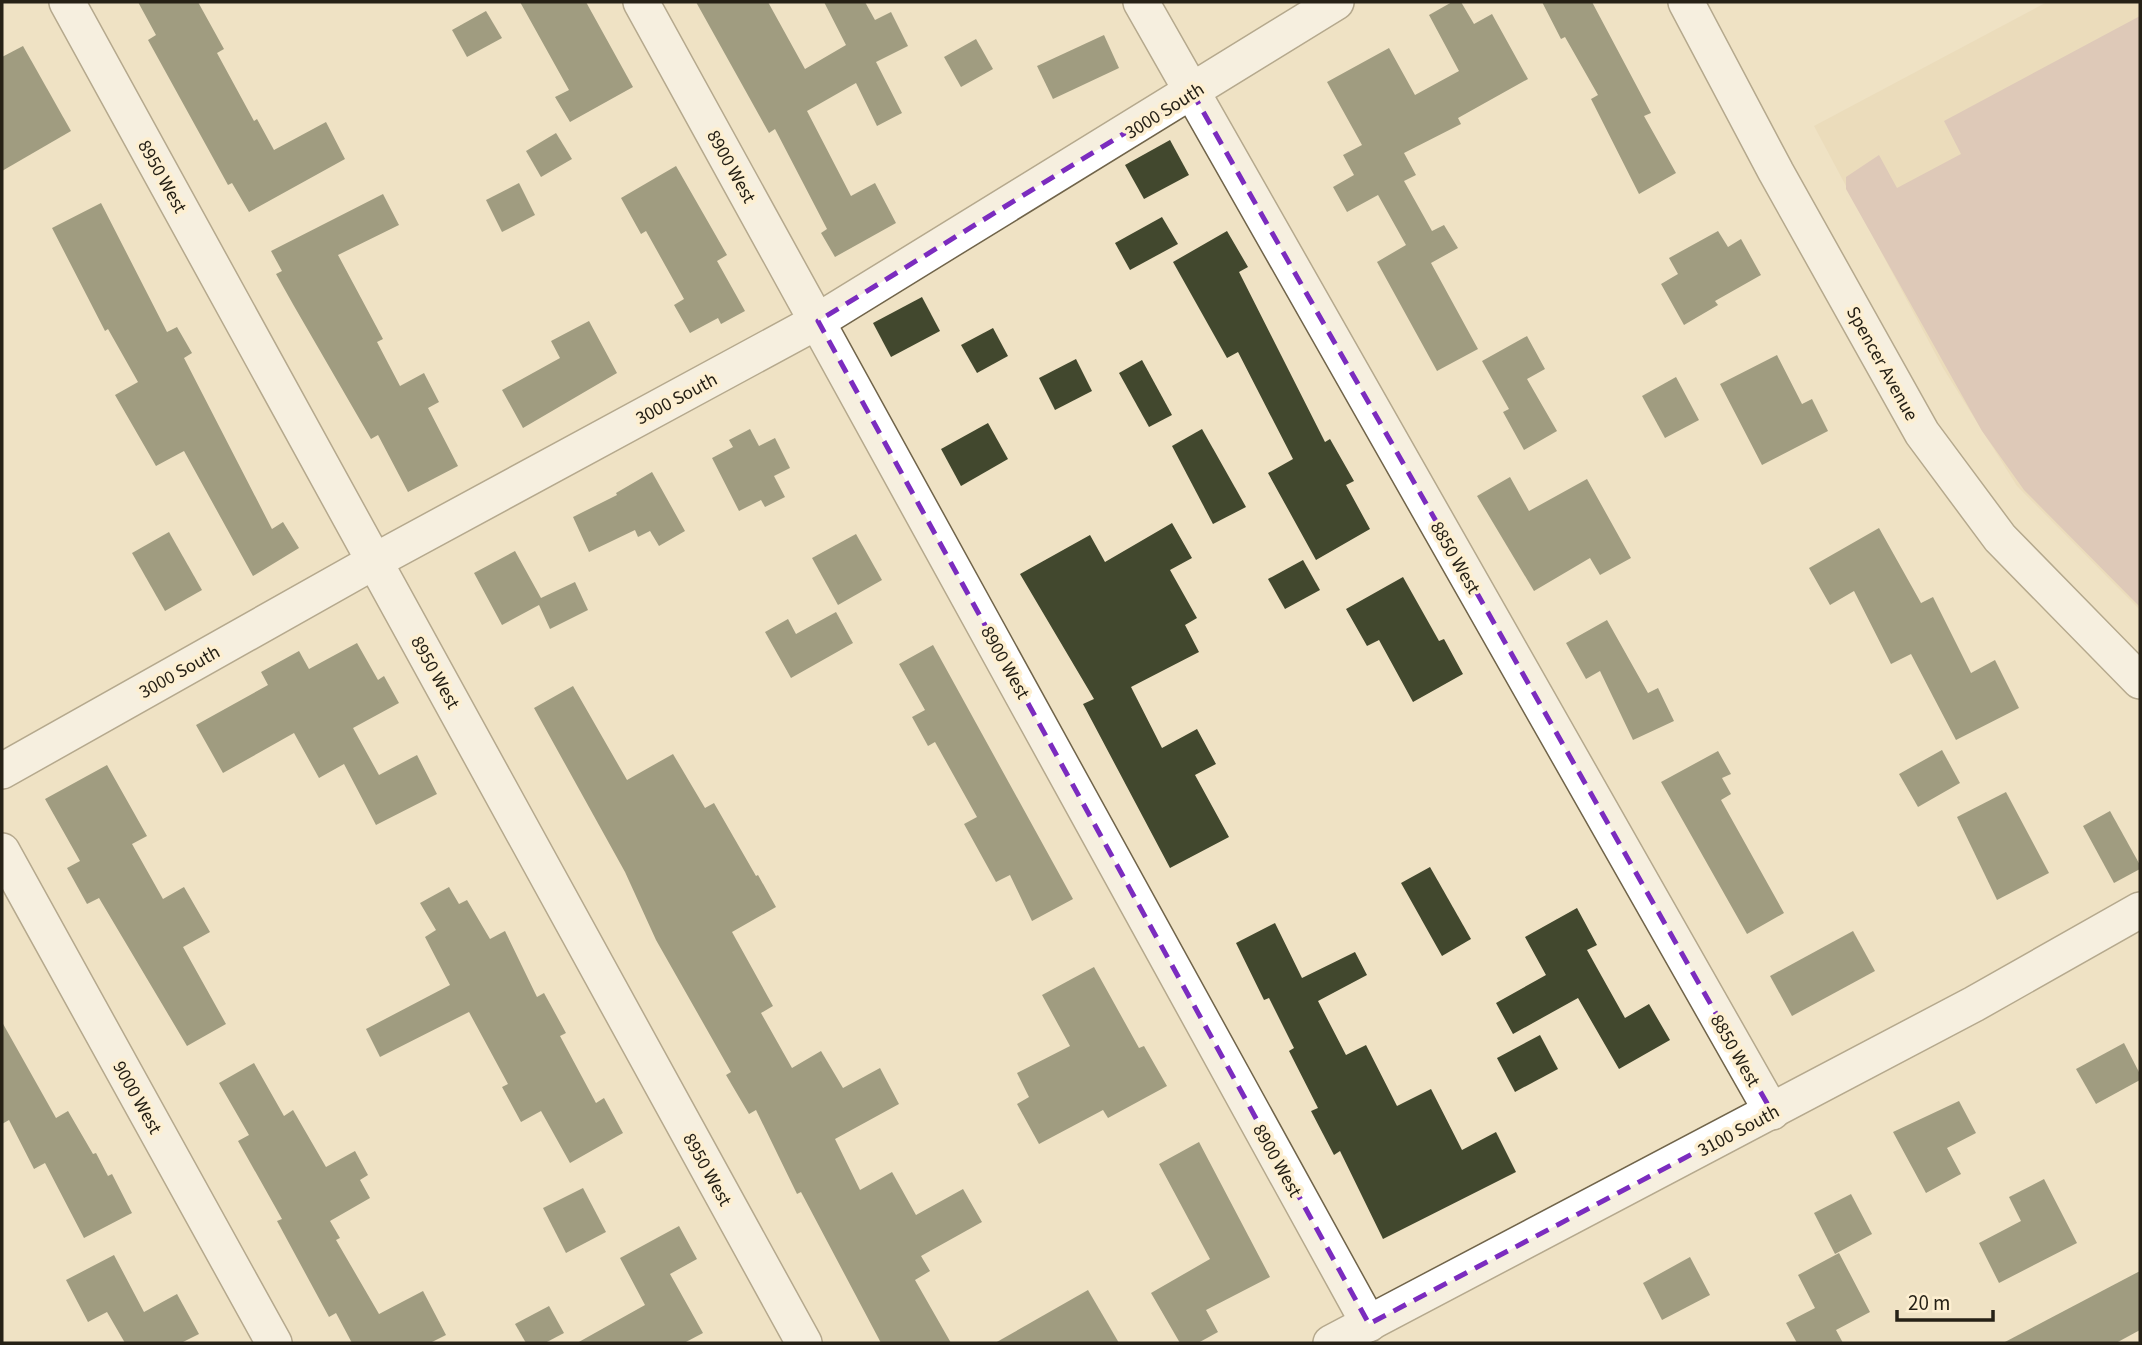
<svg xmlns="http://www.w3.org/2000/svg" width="2142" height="1345" viewBox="0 0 2142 1345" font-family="'Source Sans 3',sans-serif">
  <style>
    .built { fill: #e6d5b0 }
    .green { fill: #caaba9 }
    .building { fill: #42482e }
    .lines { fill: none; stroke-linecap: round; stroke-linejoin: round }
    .minor-casing { stroke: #70644a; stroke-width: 38 }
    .minor { stroke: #fff; stroke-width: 35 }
    .marked { fill: none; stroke: #7b2cbf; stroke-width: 5; stroke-dasharray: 14 9; stroke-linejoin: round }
    .labels { text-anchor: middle; stroke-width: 7; stroke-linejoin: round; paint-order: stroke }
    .street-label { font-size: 19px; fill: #262116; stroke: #fdefd1 }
  </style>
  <rect width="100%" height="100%" fill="#efe2c4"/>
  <!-- built -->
  <polygon class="built" points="2047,2 2140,2 2140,610 2017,486 1943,368 1814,126"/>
  <!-- green -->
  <polygon class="green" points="2140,16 2140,607 2024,490 1982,431 1846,189 1846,177 1879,155 1897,188 1961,154 1944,121"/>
  <!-- building -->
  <g class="building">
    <polygon points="138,2 198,2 224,49 217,53 254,121 257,119 274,150 326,122 345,159 249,212 232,183 228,185 148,40 156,35"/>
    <polygon points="520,2 586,2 633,87 570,122 555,97 569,90"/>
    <polygon points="696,2 768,2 805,69 846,45 824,2 865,2 875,20 891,12 908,46 876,62 902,113 877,126 856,83 807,111 851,196 875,183 896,223 835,257 821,233 827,229 775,129 769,133"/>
    <polygon points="1452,2 1461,2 1474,24 1492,14 1528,79 1458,118 1461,124 1404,153 1416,175 1404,181 1432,231 1444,225 1458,248 1431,263 1478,349 1437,371 1377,262 1406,245 1378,195 1347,212 1333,187 1354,175 1343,155 1362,145 1327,82 1389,48 1415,95 1459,71 1429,15"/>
    <polygon points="1542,2 1592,2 1651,113 1644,116 1676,173 1639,194 1591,99 1598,95 1565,37 1561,39"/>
    <polygon points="486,11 502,38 467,57 452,30"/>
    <polygon points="1104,35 1119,68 1053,99 1037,66"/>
    <polygon points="976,39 993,69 961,87 944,57"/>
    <polygon points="23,46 71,131 2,171 2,57"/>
    <polygon points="556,133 572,159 541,177 526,151"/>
    <polygon points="1170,140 1189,175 1144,199 1125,165"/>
    <polygon points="676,166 727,255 717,261 745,311 721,324 718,318 690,333 674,305 684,299 646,231 641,234 621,198"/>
    <polygon points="519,183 535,215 502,232 486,200"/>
    <polygon points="383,194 399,225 338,255 383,339 377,342 400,386 424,373 439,402 428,408 458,466 408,492 378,435 371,439 294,306 276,274 282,271 271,251"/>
    <polygon points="101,203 167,332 177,327 192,353 184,358 272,529 283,522 299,548 253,576 184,451 156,466 115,395 138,382 108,329 105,331 52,228"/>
    <polygon points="1162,217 1178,244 1130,270 1115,243"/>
    <polygon points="1227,231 1248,267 1239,272 1325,442 1330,439 1354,481 1346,485 1370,529 1316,560 1268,473 1293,459 1238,352 1227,358 1173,262"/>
    <polygon points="1718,231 1728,247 1741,239 1761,275 1715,301 1718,305 1684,325 1661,284 1678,274 1669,258"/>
    <polygon points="922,297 940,331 891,357 873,323"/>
    <polygon points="589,321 617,373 523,428 502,390 560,358 551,341"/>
    <polygon points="993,328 1008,356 977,373 961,345"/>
    <polygon points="1527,336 1545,369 1527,379 1557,431 1524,450 1503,412 1509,409 1482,361"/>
    <polygon points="1777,355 1802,404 1812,399 1828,431 1762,465 1720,384"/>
    <polygon points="1076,359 1092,391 1055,410 1039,378"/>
    <polygon points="1142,360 1172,415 1149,427 1119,373"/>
    <polygon points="1676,377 1699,420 1665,438 1642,396"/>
    <polygon points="988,423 1008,459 961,486 941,449"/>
    <polygon points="750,429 759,446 775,438 790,468 774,476 785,497 765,507 761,500 739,511 712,458 733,447 729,440"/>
    <polygon points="1202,429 1246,507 1213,524 1172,446"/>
    <polygon points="652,472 685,531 659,546 650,531 638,537 635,530 589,552 573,517 617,495 616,493"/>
    <polygon points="1510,477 1529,511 1587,479 1631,558 1600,575 1590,558 1534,591 1477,496"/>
    <polygon points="1172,523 1192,558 1170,570 1197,618 1185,625 1199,652 1131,687 1162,748 1197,729 1216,764 1195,775 1229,837 1170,868 1083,704 1094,699 1020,574 1090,535 1105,562"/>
    <polygon points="1879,528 1921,603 1933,597 1971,673 1995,660 2019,708 1956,740 1911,654 1891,664 1854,591 1830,605 1809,568"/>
    <polygon points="169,532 202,590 165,611 132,553"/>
    <polygon points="856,534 882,580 838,605 812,558"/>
    <polygon points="515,551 541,598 575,582 588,610 550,629 539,605 502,625 474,573"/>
    <polygon points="1303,560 1320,590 1285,609 1268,579"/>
    <polygon points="1403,577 1439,641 1444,639 1463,674 1413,702 1379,640 1367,646 1346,609"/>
    <polygon points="836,612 853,643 791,678 765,632 788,619 796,634"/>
    <polygon points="1607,620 1648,693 1658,688 1674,721 1633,740 1600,671 1586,679 1566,643"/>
    <polygon points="357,643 378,680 384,676 399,703 353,728 379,775 417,755 437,794 376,825 344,764 319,778 294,733 223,773 196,725 268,685 261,672 299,651 309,669"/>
    <polygon points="933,645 1073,899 1032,921 1010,875 996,882 964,824 977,817 935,742 928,746 912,717 925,710 899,664"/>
    <polygon points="573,686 627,780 673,754 705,808 714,803 756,876 758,875 776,907 732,932 773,1006 761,1013 792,1068 821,1051 843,1088 880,1068 899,1104 835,1139 860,1190 892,1172 916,1215 963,1189 982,1222 921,1256 930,1271 915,1280 951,1343 881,1343 801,1192 797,1194 756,1110 749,1114 726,1075 731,1072 656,940 625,872 534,708"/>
    <polygon points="1942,750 1960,783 1918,807 1899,774"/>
    <polygon points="1718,751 1731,774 1722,778 1731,794 1721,800 1784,913 1747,934 1661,782"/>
    <polygon points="107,765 147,836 132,844 163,899 184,887 210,932 183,947 226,1024 187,1046 99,898 87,904 67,868 80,861 45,799"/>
    <polygon points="2006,792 2049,873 1997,900 1957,817"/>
    <polygon points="2110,811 2140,865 2140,869 2114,883 2083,826"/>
    <polygon points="1430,867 1471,939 1442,956 1401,883"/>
    <polygon points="449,887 459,904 467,900 490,939 505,931 537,997 544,993 566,1033 560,1036 596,1103 604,1098 623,1133 570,1163 541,1111 521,1122 502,1087 508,1084 469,1012 380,1057 366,1029 450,985 425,937 436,930 420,903"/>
    <polygon points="1577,908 1597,945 1587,950 1625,1018 1649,1004 1670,1040 1619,1069 1578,998 1513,1034 1496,1003 1546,975 1525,937"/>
    <polygon points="1275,923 1302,978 1355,952 1367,975 1318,1001 1346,1055 1366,1045 1397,1106 1431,1089 1462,1150 1496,1132 1516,1172 1383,1239 1340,1151 1334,1155 1311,1111 1318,1108 1289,1051 1294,1048 1269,998 1264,1000 1236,943"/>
    <polygon points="1853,931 1875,971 1792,1016 1770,976"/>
    <polygon points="1094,967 1139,1048 1144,1046 1167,1086 1108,1118 1103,1110 1039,1144 1017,1104 1029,1097 1017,1073 1070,1046 1042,995"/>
    <polygon points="2,1022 56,1118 68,1111 93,1154 96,1153 108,1176 112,1174 132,1213 84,1238 45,1163 34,1169 9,1120 2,1124"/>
    <polygon points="1540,1035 1558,1069 1515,1092 1497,1058"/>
    <polygon points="2124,1043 2140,1074 2140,1080 2096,1104 2076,1069"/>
    <polygon points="254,1063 284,1116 293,1110 326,1167 355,1151 368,1175 360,1180 370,1198 330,1221 340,1238 336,1240 379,1314 423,1291 446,1335 430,1343 352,1343 336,1313 329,1317 277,1221 282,1219 238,1141 249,1135 219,1083"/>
    <polygon points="1959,1101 1976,1133 1947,1148 1961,1174 1926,1193 1893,1132"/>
    <polygon points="1199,1142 1270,1277 1206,1310 1218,1332 1198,1343 1180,1343 1151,1293 1210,1259 1159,1164"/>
    <polygon points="2044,1179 2077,1243 1999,1283 1979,1243 2021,1221 2009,1197"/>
    <polygon points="583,1188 606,1232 566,1253 543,1208"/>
    <polygon points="1851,1194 1872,1234 1835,1254 1814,1213"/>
    <polygon points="679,1226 697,1259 670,1274 703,1333 684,1343 577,1343 645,1305 620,1258"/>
    <polygon points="1839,1253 1870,1312 1836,1330 1843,1343 1797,1343 1786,1323 1815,1308 1798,1275"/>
    <polygon points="114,1255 144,1312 177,1294 199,1334 181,1343 125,1343 107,1312 88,1322 66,1280"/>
    <polygon points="1690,1257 1710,1295 1662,1320 1643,1283"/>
    <polygon points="2140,1271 2140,1330 2116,1343 2003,1343"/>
    <polygon points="1088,1290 1119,1343 995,1343"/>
    <polygon points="549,1306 564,1333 545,1343 526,1343 515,1324"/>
  </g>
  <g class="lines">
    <defs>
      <g id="minor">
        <polyline points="67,2 804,1343"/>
        <polyline points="641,2 1369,1324"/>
        <polyline points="1141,2 1772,1112"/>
        <polyline points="1686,2 1776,172 1922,433 2000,538 2140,681"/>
        <polyline points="2,771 375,561 818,321 1336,2"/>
        <polyline points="2,851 274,1343"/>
        <polyline points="1331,1343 1974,1004 2140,910"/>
      </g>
    </defs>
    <!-- minor casing -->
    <use href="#minor" class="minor-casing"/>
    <!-- minor -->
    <use href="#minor" class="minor"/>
  </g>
  <!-- marked area -->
  <path d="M0 0H2142V1345H0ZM 1192,92 L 1772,1112 L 1369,1324 L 818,321 Z" fill="#efe2c4" fill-opacity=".55" fill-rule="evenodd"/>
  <path class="marked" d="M 1192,92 L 1772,1112 L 1369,1324 L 818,321 Z"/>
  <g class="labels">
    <!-- street labels -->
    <g class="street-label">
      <text transform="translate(1164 110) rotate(-32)" y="7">3000 South</text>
      <text transform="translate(732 166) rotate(61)" y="7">8900 West</text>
      <text transform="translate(163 176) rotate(61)" y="7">8950 West</text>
      <text transform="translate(1883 363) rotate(61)" y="7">Spencer Avenue</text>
      <text transform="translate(676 398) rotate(-28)" y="7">3000 South</text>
      <text transform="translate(1456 557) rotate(60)" y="7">8850 West</text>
      <text transform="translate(1006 662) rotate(61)" y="7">8900 West</text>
      <text transform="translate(179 671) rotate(-29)" y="7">3000 South</text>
      <text transform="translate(436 672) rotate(61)" y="7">8950 West</text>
      <text transform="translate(1736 1050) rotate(60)" y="7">8850 West</text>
      <text transform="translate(138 1097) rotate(61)" y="7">9000 West</text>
      <text transform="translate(1738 1130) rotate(-28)" y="7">3100 South</text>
      <text transform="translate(1278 1160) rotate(61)" y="7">8900 West</text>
      <text transform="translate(708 1169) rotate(61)" y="7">8950 West</text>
    </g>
  </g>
  <!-- border -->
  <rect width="2142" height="1345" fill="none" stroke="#262116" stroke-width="7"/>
  <!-- scale -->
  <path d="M1897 1310v10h96v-10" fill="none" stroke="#262116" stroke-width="3.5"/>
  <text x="1908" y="1310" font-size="21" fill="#262116" stroke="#fdefd1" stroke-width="5" paint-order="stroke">20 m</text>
</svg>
